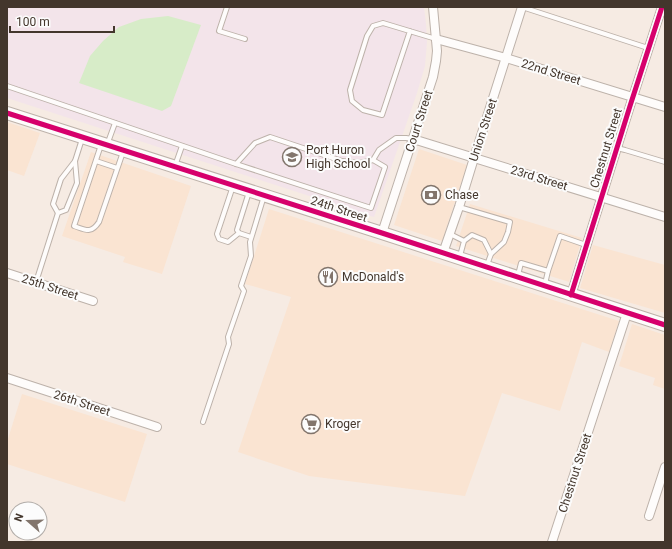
<svg xmlns="http://www.w3.org/2000/svg" width="672" height="549" viewBox="0 0 672 549" font-family="Roboto,sans-serif">
  <style>
    .built { fill: #fae4d2 }
    .education { fill: #f3e4ea }
    .green { fill: #d7ecc8 }
    .lines { fill: none; stroke-linecap: round; stroke-linejoin: round }
    .lane-casing { stroke: #bdb2aa; stroke-width: 6 }
    .street-casing { stroke: #bdb2aa; stroke-width: 10 }
    .secondary-casing { stroke: #bdb2aa; stroke-width: 14 }
    .lane { stroke: #fefcfb; stroke-width: 4 }
    .street { stroke: #fefcfb; stroke-width: 8 }
    .secondary { stroke: #fefcfb; stroke-width: 12 }
    .cycleway-casing { stroke: #fcfcfc; stroke-width: 8 }
    .cycleway { stroke: #d6006c; stroke-width: 5 }
    .labels { text-anchor: middle; stroke-width: 4; stroke-linejoin: round; paint-order: stroke }
    .street-label { font-size: 12px; fill: #43362c; stroke: #fcfcfc }
    .poi-label { font-size: 12px; fill: #43362c; stroke: #fcfcfc; text-anchor: start }
  </style>
  <rect width="100%" height="100%" fill="#f6ebe3"/>
  <!-- built -->
  <g class="built">
    <polygon points="7,122 40,133 24,176 7,170"/>
    <polygon points="419,149 467,165 442,241 394,225"/>
    <polygon points="91,152 191,186 162,274 123,262 125,257 62,236"/>
    <polygon points="470,204 582,238 569,282 456,246"/>
    <polygon points="269,209 619,321 609,352 582,342 560,411 502,393 465,496 309,476 238,452 291,297 245,284"/>
    <polygon points="593,245 665,265 665,313 580,288"/>
    <polygon points="632,324 665,335 665,389 653,385 655,378 619,366"/>
    <polygon points="22,394 147,434 125,502 7,464 7,442"/>
  </g>
  <!-- education -->
  <polygon class="education" points="7,7 424,7 426,24 427,42 425,66 417,93 374,217 7,98"/>
  <!-- green -->
  <polygon class="green" points="168,16 201,25 171,106 162,111 79,83 90,56 103,41 119,27 141,19"/>
  <g class="lines">
    <defs>
      <g id="lane">
        <polyline points="227,7 219,31 245,39"/>
        <polyline points="522,7 648,48"/>
        <polyline points="410,31 382,115 363,110 352,101 350,90 367,36 373,26 383,23 436,39"/>
        <polyline points="7,86 236,164 371,208 385,167 373,160"/>
        <path d="M 101,145 L 74,226 C 86,230 91,234 99,222 L 123,152"/>
        <polyline points="107,145 115,123"/>
        <polyline points="617,148 625,150 665,162"/>
        <polyline points="96,161 117,168"/>
        <polyline points="236,164 255,143 270,137 342,161 360,163 373,160 379,150 396,138 406,138 413,139"/>
        <polyline points="175,166 182,146"/>
        <polyline points="233,186 217,234 219,239 228,242 239,233"/>
        <polyline points="249,192 237,230 239,233 251,237"/>
        <polyline points="459,207 510,222 508,232 504,242 491,254 487,265"/>
        <polyline points="58,213 53,204 61,179 75,161"/>
        <polyline points="450,234 464,241 460,256"/>
        <polyline points="464,241 472,235 484,240 491,254"/>
        <polyline points="548,271 560,236 586,245"/>
        <polyline points="518,275 521,263 548,271 545,284"/>
        <polyline points="36,282 58,213 66,210 77,183 75,161 82,139"/>
        <polyline points="203,422 229,344 228,337 244,291 241,286 251,256 250,242 264,196"/>
      </g>
      <g id="street">
        <polyline points="436,39 506,58 665,107"/>
        <polyline points="413,139 665,217"/>
        <polyline points="382,233 433,77 436,61 437,51 433,7"/>
        <polyline points="443,253 459,207 474,158 522,7"/>
        <polyline points="7,273 93,301"/>
        <polyline points="571,295 630,106 662,7"/>
        <polyline points="7,378 157,427"/>
        <polyline points="649,516 665,467"/>
        <polyline points="552,542 627,313"/>
      </g>
      <polyline id="secondary" points="7,113 382,233 665,325"/>
    </defs>
    <!-- lane casing -->
    <use href="#lane" class="lane-casing"/>
    <!-- street casing -->
    <use href="#street" class="street-casing"/>
    <!-- secondary casing -->
    <use href="#secondary" class="secondary-casing"/>
    <!-- lane -->
    <use href="#lane" class="lane"/>
    <!-- street -->
    <use href="#street" class="street"/>
    <!-- secondary -->
    <use href="#secondary" class="secondary"/>
    <defs>
      <g id="cycleway">
        <polyline points="7,113 382,233 665,325"/>
        <polyline points="571,295 630,106 662,7"/>
      </g>
    </defs>
    <!-- cycleway casing -->
    <use href="#cycleway" class="cycleway-casing"/>
    <!-- cycleway -->
    <use href="#cycleway" class="cycleway"/>
  </g>
  <!-- icons -->
  <defs>
    <symbol id="school-ring" viewBox="-11 -11 22 22"><circle r="9.5" fill="#fcfcfc" stroke="#82756c" stroke-width="1.5"/><path d="M0-5L7-2L0 1L-7-2ZM-4 1L0 2.5L4 1V4Q0 6-4 4Z" fill="#82756c"/></symbol>
    <symbol id="bank-ring" viewBox="-11 -11 22 22"><circle r="9.5" fill="#fcfcfc" stroke="#82756c" stroke-width="1.5"/><path d="M-6-4H6V4H-6ZM0-2.3a2.3 2.3 0 1 0 0 4.6a2.3 2.3 0 1 0 0-4.6Z" fill="#82756c"/></symbol>
    <symbol id="restaurant-ring" viewBox="-11 -11 22 22"><circle r="9.5" fill="#fcfcfc" stroke="#82756c" stroke-width="1.5"/><path d="M-5-6h1v4h1v-4h1v4h1v-4h1v5L-1.5 .5V6h-2V.5L-5-1ZM5-6V6H3V1.5H1.5Q1.5-4 5-6Z" fill="#82756c"/></symbol>
    <symbol id="supermarket-ring" viewBox="-11 -11 22 22"><circle r="9.5" fill="#fcfcfc" stroke="#82756c" stroke-width="1.5"/><path d="M-6-5.5h2.5l.6 2H6L4.5 2H-2.5L-4.4-4H-6ZM-1.5 3.2a1.3 1.3 0 1 0 .1 0ZM3 3.2a1.3 1.3 0 1 0 .1 0Z" fill="#82756c"/></symbol>
  </defs>
  <g fill-rule="evenodd">
    <use href="#school-ring" x="281" y="146" width="22" height="22"/>
    <use href="#bank-ring" x="420" y="184" width="22" height="22"/>
    <use href="#restaurant-ring" x="317" y="266" width="22" height="22"/>
    <use href="#supermarket-ring" x="300" y="413" width="22" height="22"/>
  </g>
  <g class="labels">
    <!-- street labels -->
    <g class="street-label">
      <text transform="translate(551 72) rotate(17)" y="4">22nd Street</text>
      <text transform="translate(419 121) rotate(-72)" y="4">Court Street</text>
      <text transform="translate(483 130) rotate(-72)" y="4">Union Street</text>
      <text transform="translate(606 148) rotate(-73)" y="4">Chestnut Street</text>
      <text transform="translate(539 178) rotate(17)" y="4">23rd Street</text>
      <text transform="translate(339 209) rotate(18)" y="4">24th Street</text>
      <text transform="translate(50 287) rotate(18)" y="4">25th Street</text>
      <text transform="translate(82 403) rotate(18)" y="4">26th Street</text>
      <text transform="translate(575 473) rotate(-72)" y="4">Chestnut Street</text>
    </g>
    <!-- poi labels -->
    <g class="poi-label">
      <text x="306" y="154">Port Huron<tspan x="306" dy="14">High School</tspan></text>
      <text x="445" y="199">Chase</text>
      <text x="342" y="281">McDonald's</text>
      <text x="325" y="428">Kroger</text>
    </g>
  </g>
  <!-- border -->
  <rect width="672" height="549" fill="none" stroke="#43362c" stroke-width="16"/>
  <!-- north arrow -->
  <g transform="translate(28 521) rotate(290)"><circle r="19" fill="#fcfcfc" stroke="#b2ada9"/>
  <path d="M0-3L7 15L0 10L-7 15Z" fill="#82756c"/>
  <text y="-6" font-size="11" font-weight="bold" text-anchor="middle" fill="#43362c">N</text>
  </g>
  <!-- scale -->
  <path d="M10 26v6h104v-6" fill="none" stroke="#43362c" stroke-width="2"/>
  <text x="16" y="26" font-size="12" fill="#43362c" stroke="#fcfcfc" stroke-width="3" paint-order="stroke">100 m</text>
</svg>
